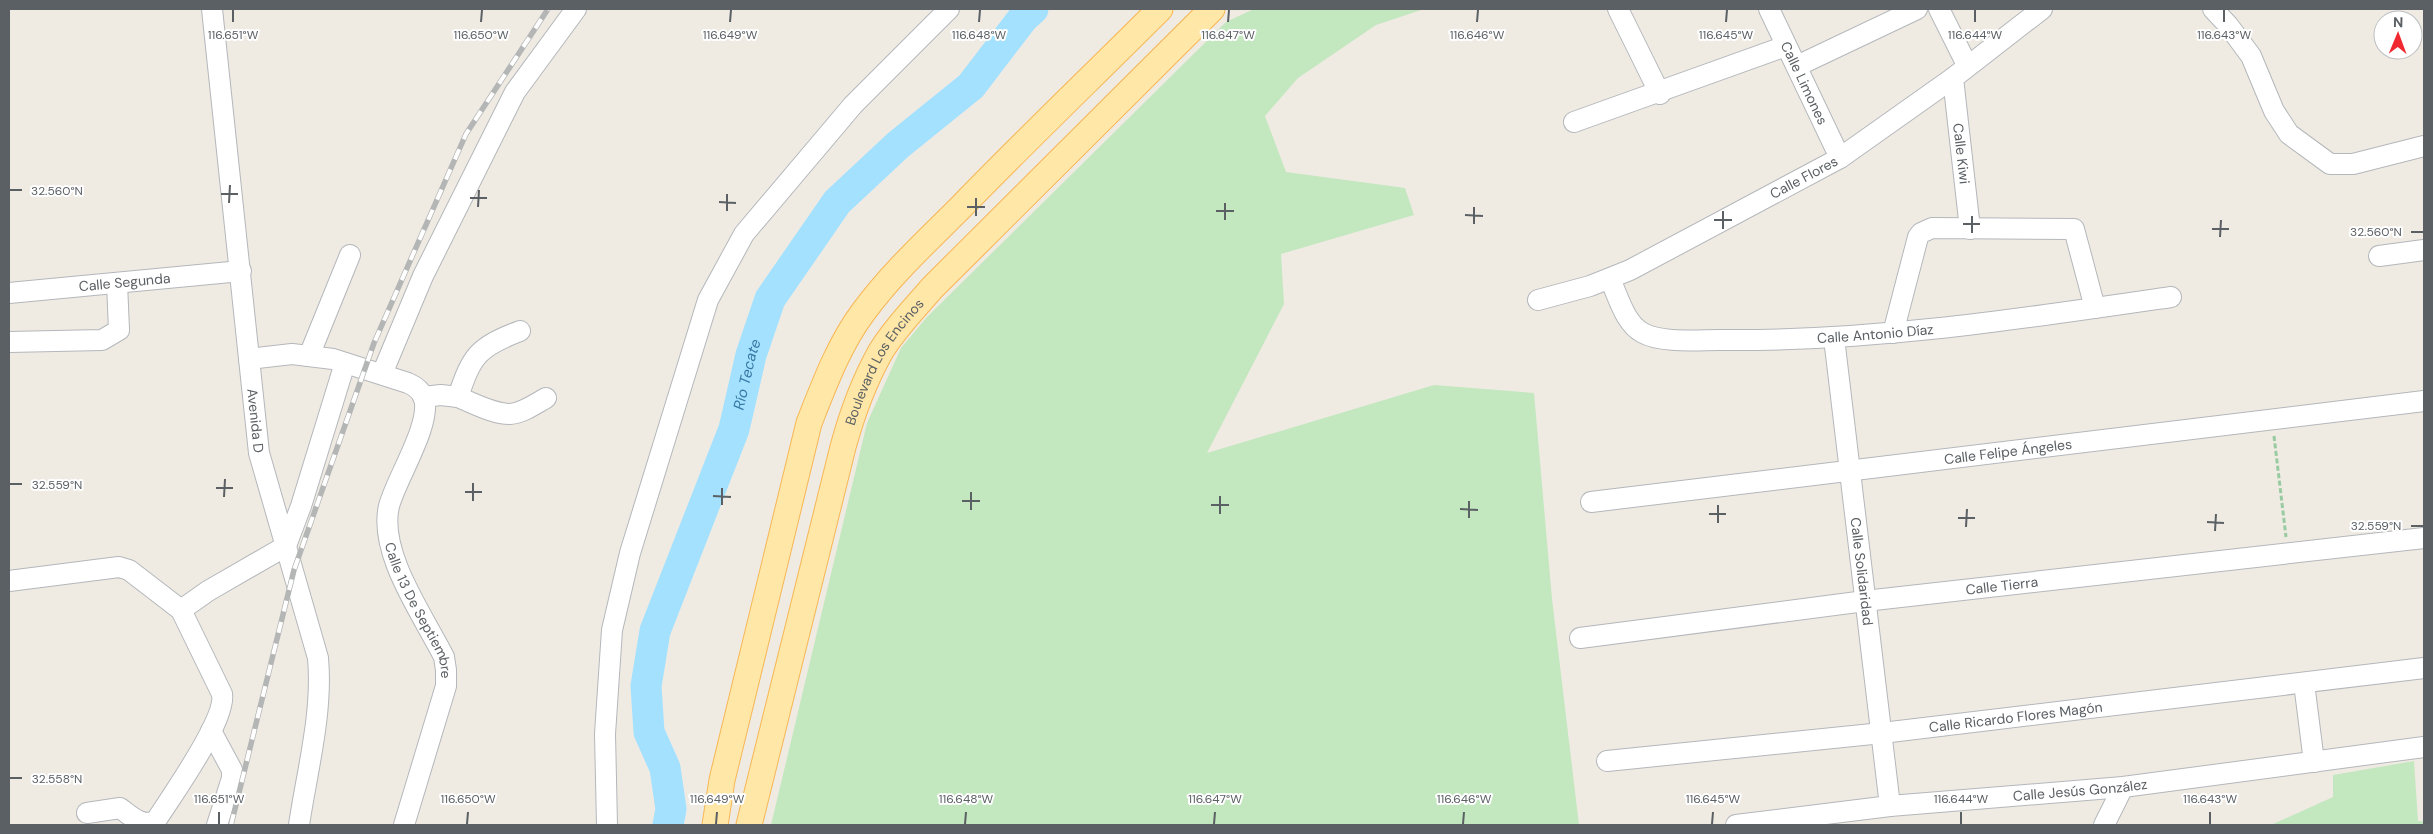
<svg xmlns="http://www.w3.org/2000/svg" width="2433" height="834" viewBox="0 0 2433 834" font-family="'DM Sans',sans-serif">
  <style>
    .green { fill: #c3e7bf }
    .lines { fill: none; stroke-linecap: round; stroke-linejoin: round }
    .river { stroke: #a3e1ff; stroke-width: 31 }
    .minor-casing { stroke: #b4b7bb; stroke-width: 22 }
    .major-casing { stroke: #f7b654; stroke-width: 27 }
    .path { stroke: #99cba1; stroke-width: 3; stroke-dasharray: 5 2.5; stroke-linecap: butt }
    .minor { stroke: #fff; stroke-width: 20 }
    .major { stroke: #ffe7a8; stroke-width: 25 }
    .rail-casing { stroke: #b4b5b5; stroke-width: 5.5 }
    .rail { stroke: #fff; stroke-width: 4; stroke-dasharray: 11; stroke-linecap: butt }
    .ticks { fill: none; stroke: #5b6064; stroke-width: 2 }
    .labels { text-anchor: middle; stroke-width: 4; stroke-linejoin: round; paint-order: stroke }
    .street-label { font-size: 14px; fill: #5b6064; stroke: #fff }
    .water-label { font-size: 15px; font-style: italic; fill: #3778a3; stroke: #fff }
    .ticks-label { font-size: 12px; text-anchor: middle; fill: #5b6064; stroke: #fff; stroke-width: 4; stroke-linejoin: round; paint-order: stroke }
  </style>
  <rect width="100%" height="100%" fill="#efebe3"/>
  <!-- green -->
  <g class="green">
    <polygon points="1254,9 1424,9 1376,25 1298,78 1265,116 1286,172 1405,188 1414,215 1281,254 1284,304 1207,453 1434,385 1534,393 1552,599 1579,825 771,825 867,423 901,348 927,317 1226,22"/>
    <polygon points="2414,761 2418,821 2424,821 2424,825 2271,825 2333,797 2333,775"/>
  </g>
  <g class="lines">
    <!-- river -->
    <path class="river" id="s1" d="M 668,825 L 671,809 L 665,768 L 649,732 L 646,686 L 655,631 L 734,429 L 751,355 L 770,299 L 837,202 L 898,145 L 971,86 L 1023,18 L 1033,9"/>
    <defs>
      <g id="minor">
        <path id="s2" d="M 212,9 L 259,453 L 318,658 C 323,713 307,771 299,825"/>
        <polyline points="1618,9 1660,94"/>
        <path id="s3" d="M 1769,9 L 1840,158"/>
        <polyline points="1939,9 1967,65"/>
        <polyline points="2213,9 2228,25 2251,56 2274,111 2289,134 2330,164 2353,164 2424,146"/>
        <polyline points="1797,66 1917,9"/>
        <path id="s4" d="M 1953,78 L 1970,229"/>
        <polyline points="1574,122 1786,46"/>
        <polyline points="2379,256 2424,250"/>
        <path id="s5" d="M 1610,279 C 1618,296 1625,324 1643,333 C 1661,343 1697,340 1718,340 C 1870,342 2021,319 2171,297"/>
        <path id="s6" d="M 9,293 L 241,271"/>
        <path id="s7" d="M 1538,300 L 1590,286 L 1630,270 L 1840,158 L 1953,78 L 2042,9"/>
        <polyline points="1893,333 1918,237 1921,233 1932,228 2074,229 2095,308"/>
        <path id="s8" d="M 1834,338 L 1890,806"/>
        <polyline points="9,342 102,340 119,330 117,283"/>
        <polyline points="309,356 350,255"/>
        <path id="s9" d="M 249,359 L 292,354 L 333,359 L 408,383 C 415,386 421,390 424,398 C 432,424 396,479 389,506 C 378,553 423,615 444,657 L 446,670 L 446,686 L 404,825"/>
        <polyline points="382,374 423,276 515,92 576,9"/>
        <path d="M 423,397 L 441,395 L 458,397 C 472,355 478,347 520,331"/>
        <path d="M 458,397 C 473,403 493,414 510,414 C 523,413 535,404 546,398"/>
        <path id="s10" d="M 1591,502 L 2424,401"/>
        <path d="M 9,581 L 119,567 L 129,570 L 181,610 L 222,694 C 227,719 171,797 155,822 C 140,826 131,816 120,808 L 87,813"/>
        <polyline points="181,610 208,591 286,546 301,506 345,363"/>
        <path id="s11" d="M 1580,638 L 1865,601 L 2424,538"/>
        <polyline points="2304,683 2314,762"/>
        <polyline points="211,731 232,770 232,778 217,825"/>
        <path id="s12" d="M 1607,761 L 1882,733 L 2424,668"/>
        <polyline points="607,825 605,734 612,630 630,553 708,300 744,234 853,105 949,9"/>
        <path id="s13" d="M 1736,825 L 1890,806 L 2123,787 L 2424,747"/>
        <polyline points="2104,825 2123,787"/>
      </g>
      <g id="major">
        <path d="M 715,825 L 722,780 L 809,423 C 824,385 839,344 864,311 C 892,273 928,240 962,206 C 1027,139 1094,75 1160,9"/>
        <path id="s14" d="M 749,825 L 843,447 C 852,414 864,381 881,351 C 895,328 915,308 932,288 L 1212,9"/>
      </g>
    </defs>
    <!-- minor casing -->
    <use href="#minor" class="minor-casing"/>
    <!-- major casing -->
    <use href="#major" class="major-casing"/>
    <!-- path -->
    <polyline class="path" points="2274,436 2286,537"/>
    <!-- minor -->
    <use href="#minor" class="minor"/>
    <!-- major -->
    <use href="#major" class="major"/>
    <defs>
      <polyline id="rail" points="231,825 294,570 374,343 466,134 548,9"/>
    </defs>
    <!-- rail casing -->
    <use href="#rail" class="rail-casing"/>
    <!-- rail -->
    <use href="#rail" class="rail"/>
  </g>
  <!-- ticks -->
  <path class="ticks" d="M 233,22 L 233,10M 481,22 L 482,10M 730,22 L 731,10M 979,22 L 980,10M 1228,22 L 1229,10M 1477,22 L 1478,10M 1726,22 L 1727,10M 1975,22 L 1975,10M 2224,22 L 2224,10M 10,190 L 22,190M 221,194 L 238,194M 470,198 L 487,198M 719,202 L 736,203M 229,203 L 230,185M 478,207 L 479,190M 967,207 L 985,207M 727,211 L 727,194M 1216,211 L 1234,211M 1465,215 L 1483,216M 976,216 L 976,198M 1225,220 L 1225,203M 1714,220 L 1732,220M 1474,224 L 1474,207M 1963,224 L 1980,224M 1723,229 L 1723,211M 2212,229 L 2229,229M 2411,232 L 2423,232M 1972,233 L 1972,216M 2220,237 L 2221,220M 10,484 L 22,484M 216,488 L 233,488M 465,492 L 482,492M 713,496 L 731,497M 224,497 L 225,479M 473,501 L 473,483M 962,501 L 980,501M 722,505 L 722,488M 1211,505 L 1229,505M 1460,509 L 1478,510M 971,510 L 971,492M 1220,514 L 1220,496M 1709,514 L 1726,514M 1469,518 L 1469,501M 1958,518 L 1975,518M 2207,522 L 2224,523M 1718,523 L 1718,505M 2411,526 L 2423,526M 1966,527 L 1967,509M 2215,531 L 2216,514M 10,778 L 22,778M 219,824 L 219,812M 467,824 L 468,812M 716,824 L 717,812M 965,824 L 966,812M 1214,824 L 1215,812M 1463,824 L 1464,812M 1712,824 L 1713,812M 1961,824 L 1961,812M 2210,824 L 2210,812"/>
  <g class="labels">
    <!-- street labels -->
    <g class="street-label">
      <text dy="5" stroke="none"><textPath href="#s3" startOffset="82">Calle Limones</textPath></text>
      <text dy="5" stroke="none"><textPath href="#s4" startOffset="76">Calle Kiwi</textPath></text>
      <text dy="5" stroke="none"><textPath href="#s7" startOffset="294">Calle Flores</textPath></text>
      <text dy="5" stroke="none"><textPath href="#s6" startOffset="116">Calle Segunda</textPath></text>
      <text dy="5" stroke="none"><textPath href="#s5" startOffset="298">Calle Antonio Díaz</textPath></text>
      <text dy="5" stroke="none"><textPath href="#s14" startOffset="485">Boulevard Los Encinos</textPath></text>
      <text dy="5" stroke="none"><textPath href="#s2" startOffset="414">Avenida D</textPath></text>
      <text dy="5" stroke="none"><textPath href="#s10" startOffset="420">Calle Felipe Ángeles</textPath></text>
      <text dy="5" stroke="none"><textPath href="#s8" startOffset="235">Calle Solidaridad</textPath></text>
      <text dy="5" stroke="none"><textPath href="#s11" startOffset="425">Calle Tierra</textPath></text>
      <text dy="5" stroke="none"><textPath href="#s9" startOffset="412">Calle 13 De Septiembre</textPath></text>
      <text dy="5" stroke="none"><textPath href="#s12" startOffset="411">Calle Ricardo Flores Magón</textPath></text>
      <text dy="5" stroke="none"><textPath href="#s13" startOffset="346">Calle Jesús González</textPath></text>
    </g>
    <!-- water labels -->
    <g class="water-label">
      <text dy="5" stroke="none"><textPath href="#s1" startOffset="472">Río Tecate</textPath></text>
    </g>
  </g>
  <g class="ticks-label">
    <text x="233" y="39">116.651°W</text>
    <text x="481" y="39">116.650°W</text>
    <text x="730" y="39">116.649°W</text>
    <text x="979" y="39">116.648°W</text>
    <text x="1228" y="39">116.647°W</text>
    <text x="1477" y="39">116.646°W</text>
    <text x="1726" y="39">116.645°W</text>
    <text x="1975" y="39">116.644°W</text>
    <text x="2224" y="39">116.643°W</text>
    <text x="57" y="195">32.560°N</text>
    <text x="2376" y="236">32.560°N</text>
    <text x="57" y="489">32.559°N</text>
    <text x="2376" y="530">32.559°N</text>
    <text x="57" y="783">32.558°N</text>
    <text x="219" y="803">116.651°W</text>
    <text x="468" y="803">116.650°W</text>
    <text x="717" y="803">116.649°W</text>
    <text x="966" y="803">116.648°W</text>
    <text x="1215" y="803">116.647°W</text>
    <text x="1464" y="803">116.646°W</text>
    <text x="1713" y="803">116.645°W</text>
    <text x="1961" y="803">116.644°W</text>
    <text x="2210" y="803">116.643°W</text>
  </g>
  <!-- border -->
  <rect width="2433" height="834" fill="none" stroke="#5b6064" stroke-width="20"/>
  <!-- north arrow -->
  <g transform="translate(2398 35) rotate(1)"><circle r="24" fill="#ffffff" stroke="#bdbfc1"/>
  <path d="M0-4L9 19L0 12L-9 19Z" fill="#f02830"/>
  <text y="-8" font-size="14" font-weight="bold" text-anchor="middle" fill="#5b6064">N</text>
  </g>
</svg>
